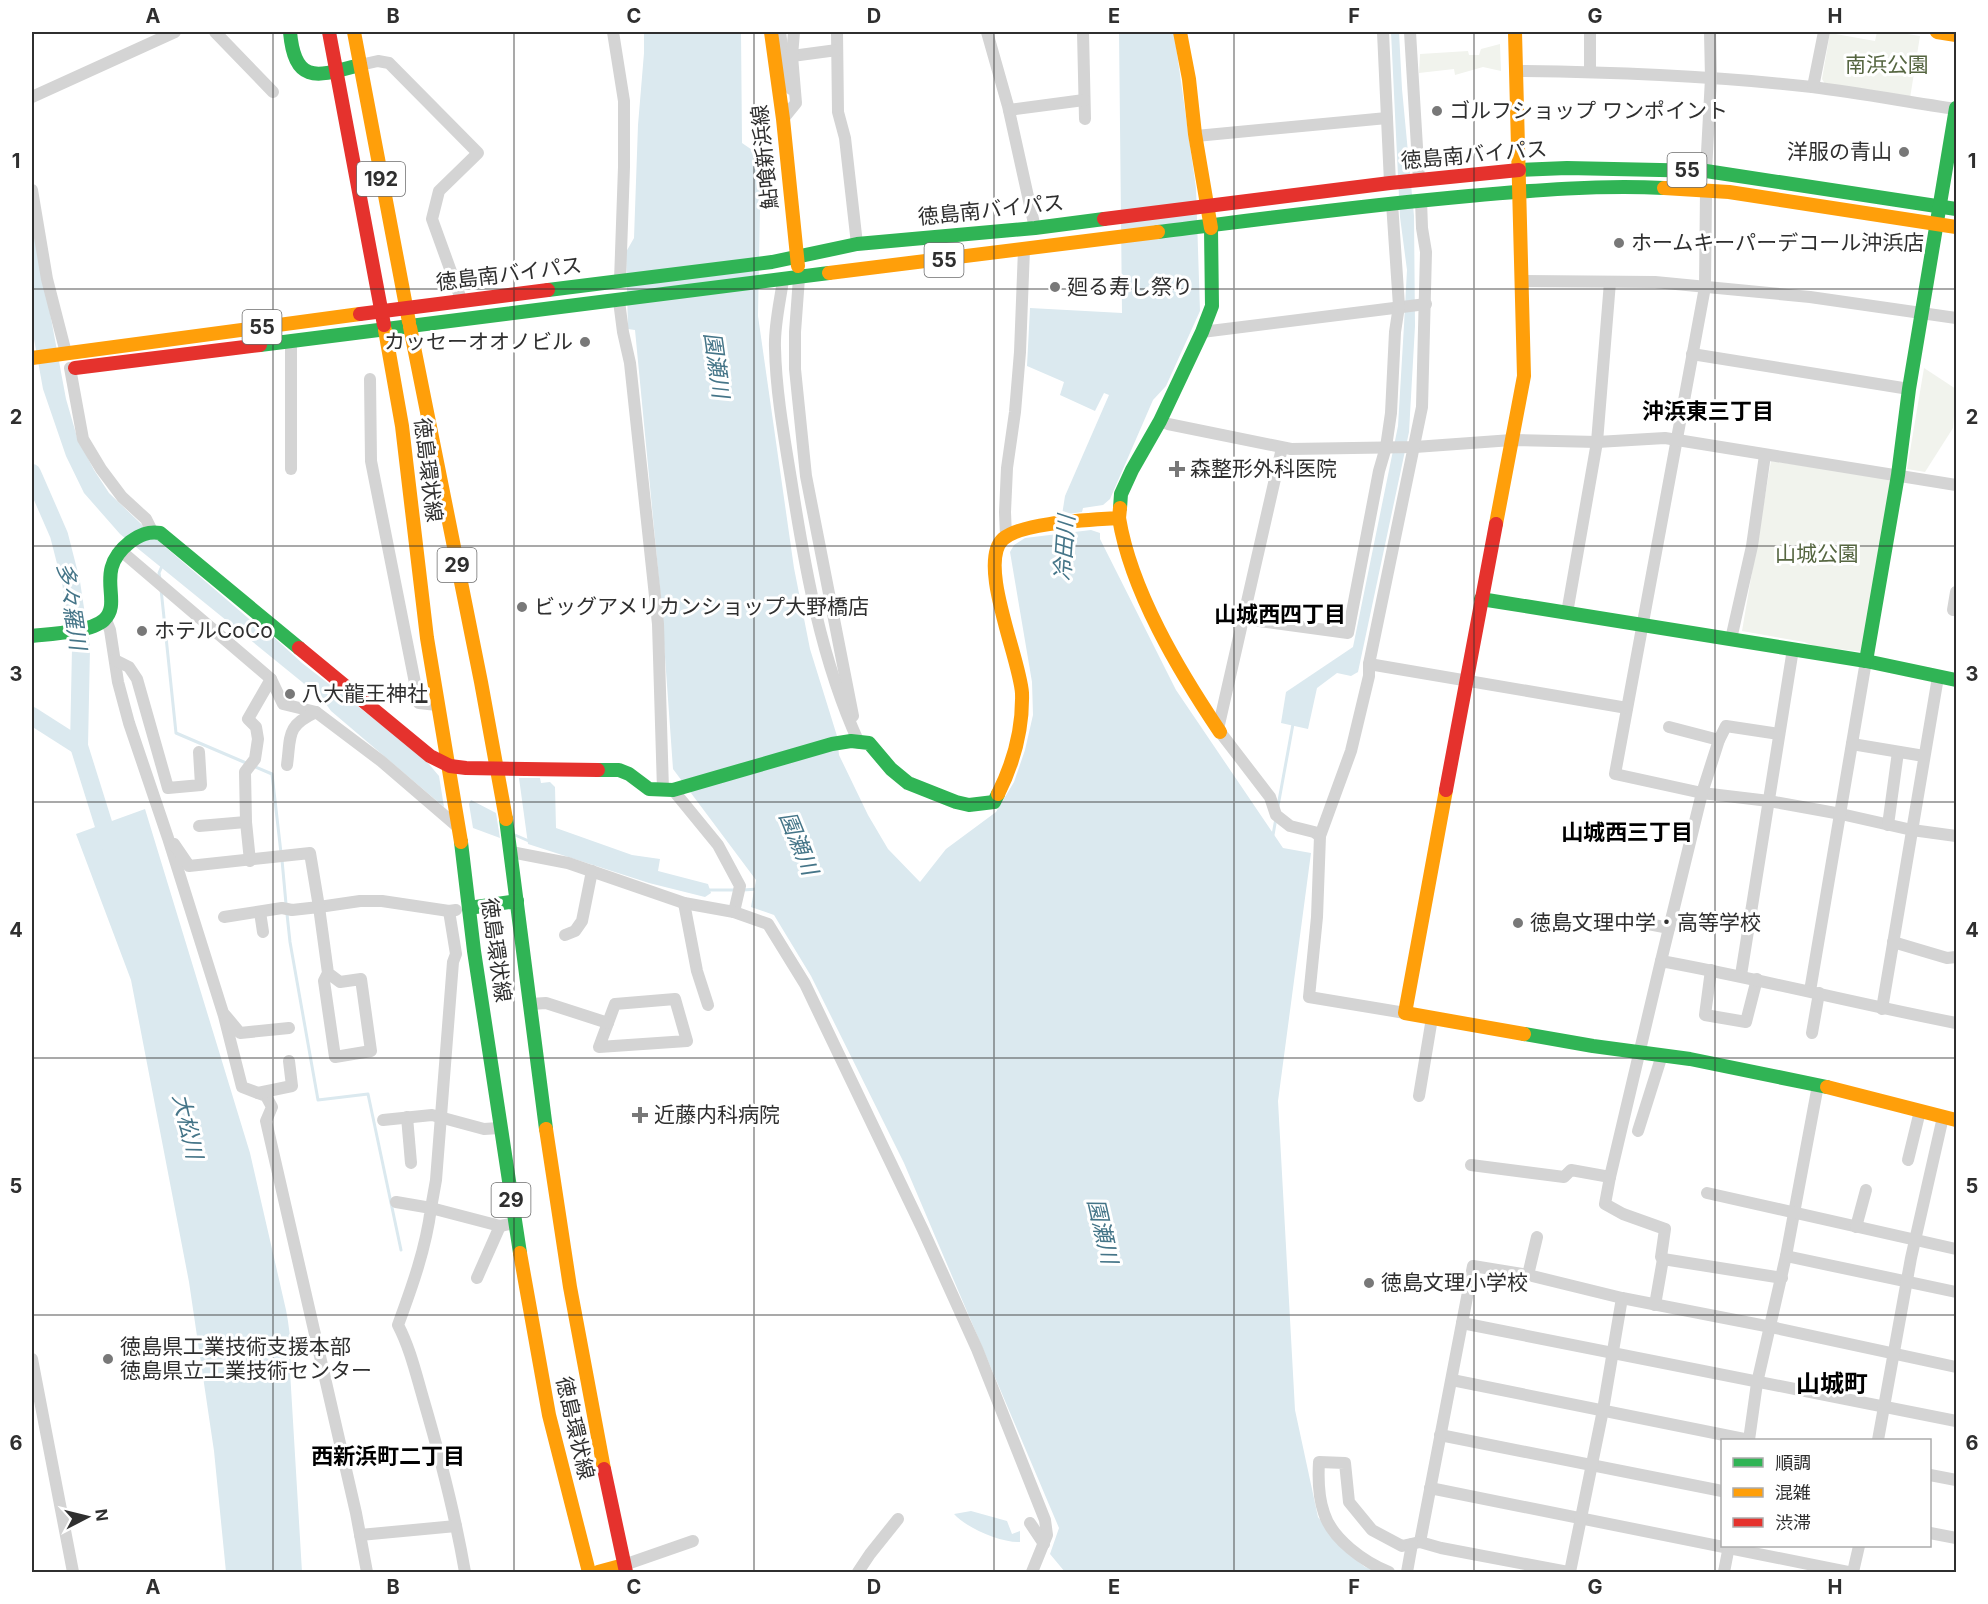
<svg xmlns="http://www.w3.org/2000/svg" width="1988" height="1604" viewBox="0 0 1988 1604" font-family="Inter,'Noto Sans JP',sans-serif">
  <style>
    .green { fill: #f1f3ed }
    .water { fill: #dbe9ef }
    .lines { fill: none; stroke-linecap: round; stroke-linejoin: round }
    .stream { stroke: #dbe9ef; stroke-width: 3 }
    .river { stroke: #dbe9ef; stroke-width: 18 }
    .street { stroke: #d4d4d4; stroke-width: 12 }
    .fast { stroke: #30b455; stroke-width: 14 }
    .slow { stroke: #ff9f0a; stroke-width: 14 }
    .jam { stroke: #e5322d; stroke-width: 14 }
    .grid { fill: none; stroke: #2f2f2f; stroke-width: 1.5; stroke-opacity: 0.55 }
    .poi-dot { fill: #787878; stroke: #fff; stroke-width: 2 }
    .labels { text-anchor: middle; stroke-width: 6; stroke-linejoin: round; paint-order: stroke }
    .shield { fill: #fff; stroke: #6d6d6d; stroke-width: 1.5 }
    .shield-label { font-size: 20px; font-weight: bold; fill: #2f2f2f }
    .park-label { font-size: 21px; fill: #566641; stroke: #fff }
    .poi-label { font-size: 21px; fill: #2f2f2f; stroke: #fff; text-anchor: start }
    .street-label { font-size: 21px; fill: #2f2f2f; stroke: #fff }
    .water-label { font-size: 22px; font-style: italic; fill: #457588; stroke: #fff }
    .neighbourhood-label { font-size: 22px; font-weight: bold; fill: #000; stroke: #fff }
    .quarter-label { font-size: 24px; font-weight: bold; fill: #000; stroke: #fff }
    .neatline { fill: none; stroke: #2f2f2f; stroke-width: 2 }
    .grid-label { font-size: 20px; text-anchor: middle; font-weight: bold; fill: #2f2f2f }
  </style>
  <rect width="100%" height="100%" fill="#fff"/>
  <!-- green -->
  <g class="green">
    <polygon points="1877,32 1895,32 1920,36 1910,98 1825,84 1822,79 1830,33 1875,41"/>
    <polygon points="1500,44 1501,71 1483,67 1455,75 1454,69 1419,73 1420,54 1468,51 1469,55 1479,55 1481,49"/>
    <polygon points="1924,368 1956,389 1953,428 1925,472 1907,469"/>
    <polygon points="1771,461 1893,478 1863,652 1815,646 1804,642 1742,631"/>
  </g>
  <!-- water -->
  <g class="water">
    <polygon points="644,32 741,32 742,143 761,156 758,316 794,568 810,649 837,736 839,755 868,815 888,849 920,882 946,849 996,812 1014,782 1025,750 1033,715 1032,682 1010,552 1014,545 1025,538 1091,530 1100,533 1100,539 1176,690 1283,848 1311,853 1278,1101 1295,1410 1318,1517 1343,1549 1365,1567 1380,1572 1065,1572 1050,1554 1059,1528 904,1163 811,976 774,915 751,907 756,880 673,769 661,601 635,330 628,329 626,252 634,238 638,125 644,53"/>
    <polygon points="1119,32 1174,32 1196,188 1200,311 1166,386 1153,400 1110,499 1103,505 1083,508 1082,512 1062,515 1065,496 1109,395 1104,393 1095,411 1060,395 1064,382 1027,366 1030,308 1122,313"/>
    <polygon points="1391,32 1399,32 1402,89 1414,216 1415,326 1409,432 1358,672 1351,676 1337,673 1317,688 1308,729 1281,723 1286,692 1353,647 1398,426 1404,325 1407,270 1400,217"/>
    <polygon points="32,216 66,399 77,437 94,470 109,493 163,545 255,624 267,631 302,663 423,757 439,776 444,807 331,711 326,704 302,682 120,534 84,493 66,456 43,389 32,328"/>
    <polygon points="519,778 540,778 541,783 550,782 555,787 556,828 632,855 660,859 658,871 708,884 711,893 705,897 649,883 528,844"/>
    <polygon points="471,800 496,813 500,838 473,828 469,804"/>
    <path d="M 145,809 L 250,1153 L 286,1310 C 290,1331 292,1350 290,1371 L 302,1572 L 226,1572 L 214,1451 L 189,1282 L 131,980 L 76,834 Z"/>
    <path d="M 971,1511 L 1007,1521 L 1012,1534 L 1020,1531 L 1020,1542 C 1002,1543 966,1528 954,1514 Z"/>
  </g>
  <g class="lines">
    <!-- stream -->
    <g class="stream">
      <polyline points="160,579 159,573 162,566"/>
      <polyline points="161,589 176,733 246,763"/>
      <polyline points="253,766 272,774 281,853"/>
      <polyline points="1278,806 1293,724"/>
      <polyline points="515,835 531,842"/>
      <polyline points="1273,835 1276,818"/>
      <polyline points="282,860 286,904"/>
      <polyline points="708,890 737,890"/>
      <polyline points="743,890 758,889"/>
      <polyline points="287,914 290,942 318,1100 368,1094 401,1250"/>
    </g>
    <!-- river -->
    <g class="river">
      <polyline points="32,473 59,535 71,582 81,648 79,746 110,845"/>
      <polyline points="32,716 79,746"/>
    </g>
    <!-- street -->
    <g class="street">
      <polyline points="215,32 273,92"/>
      <polyline points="613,32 624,101 624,167 620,281"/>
      <polyline points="780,32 786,77 791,89"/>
      <polyline points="837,32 838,112 845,138 857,244"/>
      <polyline points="987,32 1008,106 1035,228"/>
      <polyline points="1083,32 1085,119"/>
      <polyline points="1383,32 1390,183"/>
      <polyline points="1410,32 1419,180"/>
      <polyline points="1590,32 1590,72"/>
      <polyline points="792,56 837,50"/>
      <polyline points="360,65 378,61 389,63 478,153 439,191 432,219 462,302"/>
      <path d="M 1516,71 C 1615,72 1714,76 1812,87 C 1860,93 1908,102 1956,109"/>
      <polyline points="1813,87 1824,32"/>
      <polyline points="32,97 175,32"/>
      <polyline points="1009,110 1084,100"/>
      <polyline points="783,119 796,103 792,56 794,32"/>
      <polyline points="1196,136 1387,118"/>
      <polyline points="1706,171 1711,78 1710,32"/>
      <polyline points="32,190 47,279 66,353"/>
      <polyline points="1706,190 1705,287 1615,774 1702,793 1769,801 1841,814 1912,830 1956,836"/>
      <polyline points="799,278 795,332 795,369 806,476 853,716"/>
      <path d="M 783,280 C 780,302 774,326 775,348 C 776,392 784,436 791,479 C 805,569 821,660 859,743"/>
      <polyline points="1523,281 1655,282 1810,297 1956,318"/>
      <polyline points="619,301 623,332 630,363 658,624 663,790"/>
      <polyline points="1202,332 1426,304"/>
      <polyline points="1692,354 1909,389"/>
      <polyline points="70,368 83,439 101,469 122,497 146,519 152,531"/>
      <polyline points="370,379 371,461 419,703 437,705"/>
      <polyline points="1160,421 1168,424 1291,449 1415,447 1512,440 1597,442 1665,438 1956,485"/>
      <polyline points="291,469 291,341"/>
      <polyline points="1006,537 1005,512 1007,468 1015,412 1020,352 1024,249"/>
      <polyline points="120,550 271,679 283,704 316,712 381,761 459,828"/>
      <polyline points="1956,592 1953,610 1956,610"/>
      <polyline points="1567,613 1597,442 1610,282"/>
      <polyline points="1244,619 1348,633 1379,471 1386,447 1391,413 1395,332 1399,306 1392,203"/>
      <polyline points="106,620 110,630 118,682 129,723 168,838 224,1016 242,1087 266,1096 272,1107 266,1121 356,1513 367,1572"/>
      <polyline points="1731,639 1752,546 1765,455"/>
      <polyline points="115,660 129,667 137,679 168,788 201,785 199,752"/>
      <polyline points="1369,664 1627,708"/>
      <polyline points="1669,727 1719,740"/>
      <polyline points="1218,729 1282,448"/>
      <polyline points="1220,732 1270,797 1276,815 1290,826 1314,832 1320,836"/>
      <polyline points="1852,744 1924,756"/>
      <path d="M 287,765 C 291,735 286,726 316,712"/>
      <polyline points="1888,825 1898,752"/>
      <polyline points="199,826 246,822"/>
      <polyline points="174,844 189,866 310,853 319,907 360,901 382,901 449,911 456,910"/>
      <polyline points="511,852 568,863 684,903 734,912 740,886 718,845 673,790"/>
      <polyline points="250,861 246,822 245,772 255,759 258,739 256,727 248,719 271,679"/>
      <polyline points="684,903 697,971 708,1005"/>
      <polyline points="449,911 456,954 453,962 436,1180 431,1208 500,1226 515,1223"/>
      <polyline points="260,912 263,932"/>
      <polyline points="734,912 768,924 805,984 923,1230 977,1349 1045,1520 1047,1535 1032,1572"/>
      <polyline points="224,917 282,908 292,910 319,907 328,973 324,981 335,1057 371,1051 361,979 340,982 328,973"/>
      <polyline points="1638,922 1669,928"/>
      <polyline points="565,935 575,931 582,921 592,871"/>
      <polyline points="1893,942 1947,958 1956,957"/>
      <polyline points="1661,961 1702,793 1719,740 1726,726 1779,734"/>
      <polyline points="1711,970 1705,1015 1746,1022 1757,979"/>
      <polyline points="1741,975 1793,649"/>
      <polyline points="1810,991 1866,661"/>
      <polygon points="675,999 687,1041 599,1047 615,1004"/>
      <polyline points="531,1004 546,1003 608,1023"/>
      <polyline points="1882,1009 1938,677"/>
      <polyline points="1405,1013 1309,997 1317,917 1320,836 1351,751 1369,676 1369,664 1422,407 1426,252 1422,228 1421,200"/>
      <polyline points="225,1015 240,1033 289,1028"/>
      <polyline points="1812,1033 1819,993"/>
      <polyline points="1818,1085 1786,1256 1956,1292"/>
      <polyline points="258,1093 292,1086 289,1061"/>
      <polyline points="1419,1096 1432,1018"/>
      <polyline points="407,1117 411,1163"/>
      <polyline points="383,1120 432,1115 484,1129 499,1128"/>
      <polyline points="1638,1131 1662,1055"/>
      <polyline points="1908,1160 1920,1111"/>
      <polyline points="1471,1165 1564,1177 1571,1170 1610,1177 1605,1204 1623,1214 1665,1229 1661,1257 1663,1259"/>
      <path d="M 1610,1177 L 1661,961 C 1760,979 1858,1004 1956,1023"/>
      <polyline points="1707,1193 1956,1249"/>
      <path d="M 396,1202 L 431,1208 C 426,1248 412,1287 398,1325 C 410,1348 416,1374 423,1398 C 440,1456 455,1514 465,1572"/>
      <polyline points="1856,1227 1866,1190"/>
      <polyline points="1528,1275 1537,1237"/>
      <polyline points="477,1278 500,1226"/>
      <polyline points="1622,1298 1771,1327 1956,1367"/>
      <polyline points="1655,1305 1663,1259 1782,1278"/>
      <polyline points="1462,1323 1956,1421"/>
      <polyline points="32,1359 73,1572"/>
      <polyline points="1452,1380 1749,1440"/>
      <polyline points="1440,1435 1722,1491"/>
      <polyline points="1749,1440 1757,1383 1786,1256"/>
      <polyline points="1878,1440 1911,1258 1943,1117"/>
      <polyline points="1930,1475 1956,1480"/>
      <polyline points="1430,1488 1848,1572"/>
      <polyline points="1030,1523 1044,1544"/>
      <polyline points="1930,1533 1956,1538"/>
      <polyline points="360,1535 456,1526"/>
      <polyline points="1420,1542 1473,1266 1528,1275 1622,1298 1603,1410 1570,1572"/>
      <polyline points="624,1565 693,1541"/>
      <polyline points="858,1572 870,1554 898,1519"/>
      <path d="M 1389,1572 C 1364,1562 1332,1539 1324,1513 C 1318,1496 1318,1479 1319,1462 L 1345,1463 L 1349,1502 L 1372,1530 L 1402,1546 L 1420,1542 L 1441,1548 L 1568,1572"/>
      <polyline points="1407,1572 1412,1544"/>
      <polyline points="1724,1572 1729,1546"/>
      <polyline points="1853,1572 1859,1546"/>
    </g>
    <!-- fast -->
    <g class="fast">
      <path d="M 290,32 C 295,86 318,76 360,65"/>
      <polyline points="1519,170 1567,168 1706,171 1956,209"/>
      <path d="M 1158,232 C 1262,219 1365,205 1469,196 C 1535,190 1599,185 1664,188"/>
      <polyline points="548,290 772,262 857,244 1035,228 1104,219"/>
      <polyline points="260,345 829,273"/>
      <polyline points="1120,508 1121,494 1132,470 1160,421 1202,332 1212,306 1211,228"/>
      <polyline points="1481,599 1866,661 1956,680"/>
      <path d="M 32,636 C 50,634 91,632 104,620 C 124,601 92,572 130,542 C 140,535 148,531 160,533 L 299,648"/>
      <polyline points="1866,661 1898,475 1909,389 1956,108"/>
      <polyline points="598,770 619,770 629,774 649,789 673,790 832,744 851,741 869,743 891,769 908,783 956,802 969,805 994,802 998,794"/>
      <polyline points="506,819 546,1129"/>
      <polyline points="461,842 474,951 520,1253"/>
      <polyline points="469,908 517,901"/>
      <polyline points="1524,1034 1593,1046 1690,1059 1827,1087"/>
    </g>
    <!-- slow -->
    <g class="slow">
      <polyline points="354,32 409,322"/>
      <polyline points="771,32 783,119 798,266"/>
      <polyline points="1180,32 1189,79 1195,134 1211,228"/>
      <polyline points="1937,32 1956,35"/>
      <polyline points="1664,188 1729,192 1956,227"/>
      <polyline points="829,273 1158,232"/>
      <polyline points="410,327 481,682 506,819"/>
      <polyline points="385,330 402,426 427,638 461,842"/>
      <polyline points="32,358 360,314"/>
      <path d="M 1119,518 C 1131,591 1179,671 1220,732"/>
      <polyline points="1496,524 1524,376 1515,32"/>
      <polyline points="1446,790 1405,1013 1524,1034"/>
      <path d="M 998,794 C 1014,762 1023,729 1022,693 C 1020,659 977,563 1003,539 C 1022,522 1093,520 1119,518 L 1120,508"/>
      <polyline points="1827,1087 1956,1120"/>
      <polyline points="546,1129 570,1287 604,1469"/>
      <polyline points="520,1253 549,1415 589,1572"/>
      <polyline points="598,1572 624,1565"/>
    </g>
    <!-- jam -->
    <g class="jam">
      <polyline points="329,32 384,325"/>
      <polyline points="1104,219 1390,183 1519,170"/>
      <polyline points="360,314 548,290"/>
      <polyline points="75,368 260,345"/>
      <polyline points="299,648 430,756 450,766 466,768 598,770"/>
      <polyline points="1446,790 1496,524"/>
      <polyline points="604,1469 626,1572"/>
    </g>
  </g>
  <!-- grid -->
  <path class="grid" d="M 273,32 L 273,1572M 514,32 L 514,1572M 754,32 L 754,1572M 994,32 L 994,1572M 1234,32 L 1234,1572M 1474,32 L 1474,1572M 1715,32 L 1715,1572M 32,289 L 1956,289M 32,546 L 1956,546M 32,802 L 1956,802M 32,1058 L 1956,1058M 32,1315 L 1956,1315"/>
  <!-- markers -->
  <g class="poi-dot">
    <circle cx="1437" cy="111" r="6"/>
    <circle cx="1904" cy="152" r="6"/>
    <circle cx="1619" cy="243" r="6"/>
    <circle cx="1055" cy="287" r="6"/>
    <circle cx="585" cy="342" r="6"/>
    <path d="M1174 460h6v6h6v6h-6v6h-6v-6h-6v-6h6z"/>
    <circle cx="522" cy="607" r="6"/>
    <circle cx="142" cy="631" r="6"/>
    <circle cx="290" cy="694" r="6"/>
    <circle cx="1518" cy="923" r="6"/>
    <path d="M637 1106h6v6h6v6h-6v6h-6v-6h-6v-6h6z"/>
    <circle cx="1369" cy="1283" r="6"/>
    <circle cx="108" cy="1359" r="6"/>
  </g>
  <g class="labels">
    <!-- shield labels -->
    <g class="shield">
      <rect x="1667.5" y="153" width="39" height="34" rx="4.5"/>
      <rect x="357" y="162" width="48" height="34" rx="4.5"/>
      <rect x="924.5" y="243" width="39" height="34" rx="4.5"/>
      <rect x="242.5" y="310" width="39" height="34" rx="4.5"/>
      <rect x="437.5" y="548" width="39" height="34" rx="4.5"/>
      <rect x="491.5" y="1183" width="39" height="34" rx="4.5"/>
    </g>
    <g class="shield-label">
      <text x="1687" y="177">55</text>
      <text x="381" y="186">192</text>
      <text x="944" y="267">55</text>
      <text x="262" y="334">55</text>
      <text x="457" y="572">29</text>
      <text x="511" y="1207">29</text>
    </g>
    <!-- park labels -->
    <g class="park-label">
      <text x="1887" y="72">南浜公園</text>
      <text x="1817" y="561">山城公園</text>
    </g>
    <!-- poi labels -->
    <g class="poi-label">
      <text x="1449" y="118">ゴルフショップ ワンポイント</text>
      <text x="1892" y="159" text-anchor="end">洋服の青山</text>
      <text x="1631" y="250">ホームキーパーデコール沖浜店</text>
      <text x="1067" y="294">廻る寿し祭り</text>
      <text x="573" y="349" text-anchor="end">カッセーオオノビル</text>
      <text x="1190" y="476">森整形外科医院</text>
      <text x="534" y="614">ビッグアメリカンショップ大野橋店</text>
      <text x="154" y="638">ホテルCoCo</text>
      <text x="302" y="701">八大龍王神社</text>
      <text x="1530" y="930">徳島文理中学・高等学校</text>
      <text x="654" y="1122">近藤内科病院</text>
      <text x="1381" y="1290">徳島文理小学校</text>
      <text x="120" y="1354">徳島県工業技術支援本部<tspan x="120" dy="24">徳島県立工業技術センター</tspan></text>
    </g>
    <!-- street labels -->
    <g class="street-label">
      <text transform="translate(1474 155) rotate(-5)" y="7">徳島南バイパス</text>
      <text transform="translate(765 157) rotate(-96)" y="7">鮎喰新浜線</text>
      <text transform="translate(991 210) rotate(-6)" y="7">徳島南バイパス</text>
      <text transform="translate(509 274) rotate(-7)" y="7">徳島南バイパス</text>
      <text transform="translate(428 470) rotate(83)" y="7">徳島環状線</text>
      <text transform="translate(496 950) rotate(82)" y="7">徳島環状線</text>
      <text transform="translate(575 1428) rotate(77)" y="7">徳島環状線</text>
    </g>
    <!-- water labels -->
    <g class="water-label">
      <text transform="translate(717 365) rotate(82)" y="8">園瀬川</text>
      <text transform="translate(1064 548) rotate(-86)" y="8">冷田川</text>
      <text transform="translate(72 606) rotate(81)" y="8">多々羅川</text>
      <text transform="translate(799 843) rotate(68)" y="8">園瀬川</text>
      <text transform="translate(188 1126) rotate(77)" y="8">大松川</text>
      <text transform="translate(1103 1231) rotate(77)" y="8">園瀬川</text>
    </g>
    <!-- neighbourhood labels -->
    <g class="neighbourhood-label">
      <text x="1708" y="419">沖浜東三丁目</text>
      <text x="1280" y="622">山城西四丁目</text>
      <text x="1627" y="840">山城西三丁目</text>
      <text x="388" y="1464">西新浜町二丁目</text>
    </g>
    <!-- quarter labels -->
    <g class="quarter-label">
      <text x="1832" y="1392">山城町</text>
    </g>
  </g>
  <!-- border -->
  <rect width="1988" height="1604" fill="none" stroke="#ffffff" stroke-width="66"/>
  <!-- legend -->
  <rect x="1721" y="1439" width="210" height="108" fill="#ffffff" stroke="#acacac" stroke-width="1.5"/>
  <rect x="1733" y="1458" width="30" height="9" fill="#30b455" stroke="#acacac" stroke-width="1.5"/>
  <text x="1775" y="1469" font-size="18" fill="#2f2f2f">順調</text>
  <rect x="1733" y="1488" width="30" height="9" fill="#ff9f0a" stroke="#acacac" stroke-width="1.5"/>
  <text x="1775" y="1499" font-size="18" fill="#2f2f2f">混雑</text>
  <rect x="1733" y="1518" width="30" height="9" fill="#e5322d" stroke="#acacac" stroke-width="1.5"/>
  <text x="1775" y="1529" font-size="18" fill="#2f2f2f">渋滞</text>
  <!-- north arrow -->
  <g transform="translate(87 1517) rotate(83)" stroke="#ffffff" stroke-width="4.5" paint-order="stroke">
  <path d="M0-4.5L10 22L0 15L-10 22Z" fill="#2f2f2f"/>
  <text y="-9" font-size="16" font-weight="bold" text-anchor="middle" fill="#2f2f2f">N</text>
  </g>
  <rect x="33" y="33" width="1922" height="1538" class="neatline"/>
  <g class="grid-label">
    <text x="153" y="23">A</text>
    <text x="393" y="23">B</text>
    <text x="634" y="23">C</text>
    <text x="874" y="23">D</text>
    <text x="1114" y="23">E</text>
    <text x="1354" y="23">F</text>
    <text x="1595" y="23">G</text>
    <text x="1835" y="23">H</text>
    <text x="16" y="168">1</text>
    <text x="1972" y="168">1</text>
    <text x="16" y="424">2</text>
    <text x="1972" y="424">2</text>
    <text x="16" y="681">3</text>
    <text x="1972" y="681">3</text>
    <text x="16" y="937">4</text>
    <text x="1972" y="937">4</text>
    <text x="16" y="1193">5</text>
    <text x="1972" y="1193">5</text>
    <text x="16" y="1450">6</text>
    <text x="1972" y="1450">6</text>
    <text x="153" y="1594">A</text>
    <text x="393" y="1594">B</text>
    <text x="634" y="1594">C</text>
    <text x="874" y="1594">D</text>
    <text x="1114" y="1594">E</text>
    <text x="1354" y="1594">F</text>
    <text x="1595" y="1594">G</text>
    <text x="1835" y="1594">H</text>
  </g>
</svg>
